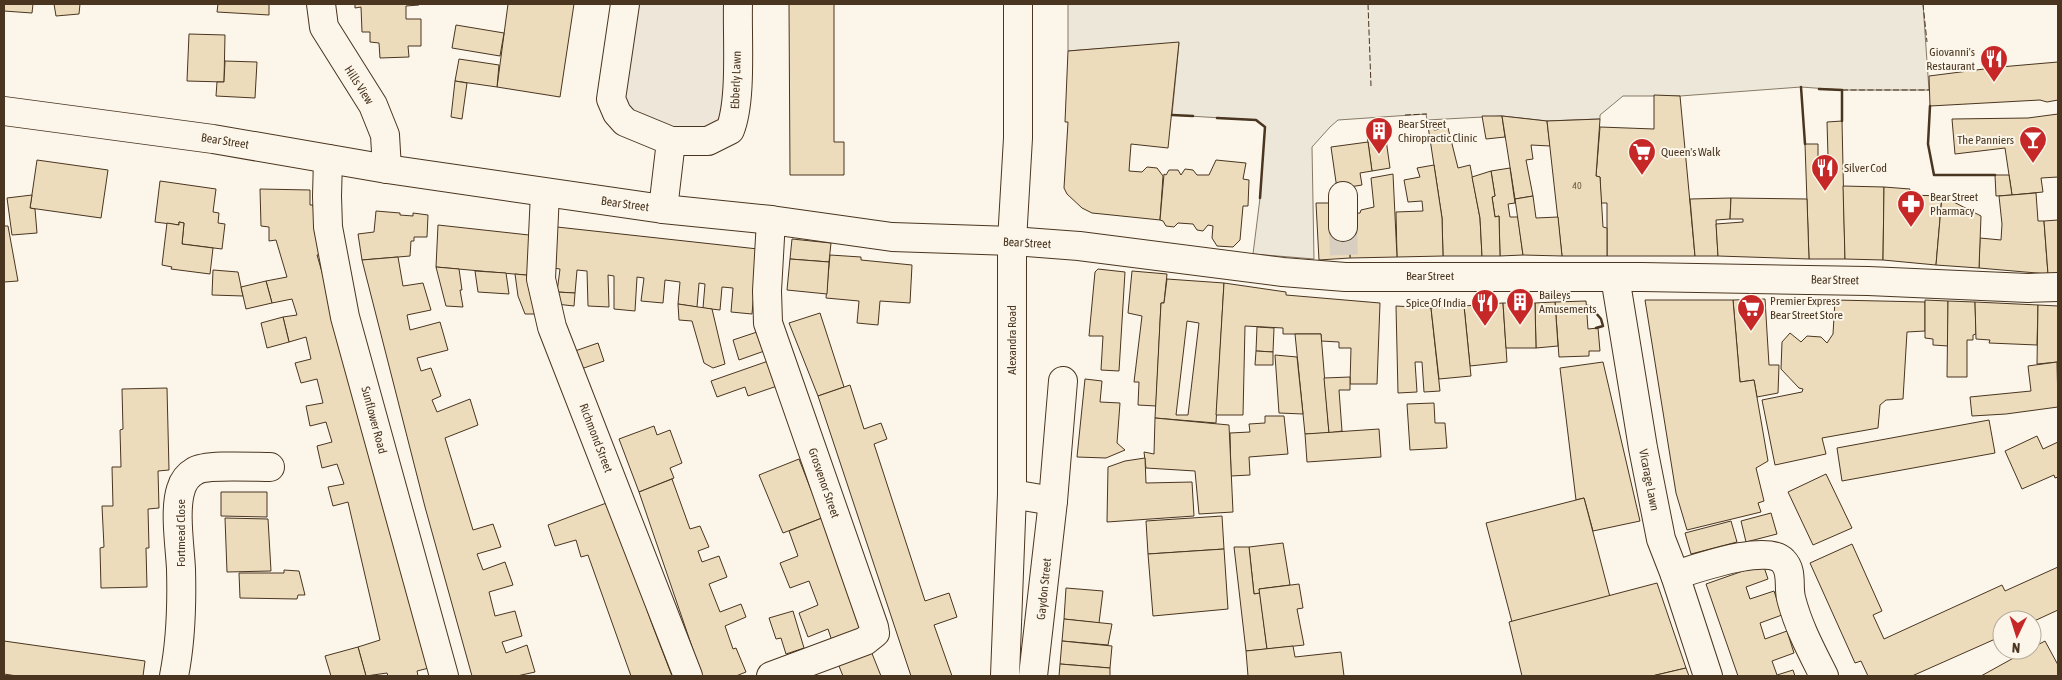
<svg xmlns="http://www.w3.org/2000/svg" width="2062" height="680" viewBox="0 0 2062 680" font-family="'Asap Condensed',sans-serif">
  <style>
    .green { fill: #ede6d9; stroke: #887966 }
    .parking { fill: #ede7d9; stroke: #887966 }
    .building { fill: #ecdcbc; stroke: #4a3520; fill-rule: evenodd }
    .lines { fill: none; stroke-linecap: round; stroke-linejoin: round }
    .minor-tunnel { stroke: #d8cfc1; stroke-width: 28; stroke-dasharray: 28 14; stroke-linecap: butt }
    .minor-casing { stroke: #4a3520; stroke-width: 30 }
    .major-casing { stroke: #4a3520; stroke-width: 30 }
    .minor { stroke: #fbf6e9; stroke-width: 28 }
    .major { stroke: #fbf6e9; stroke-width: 28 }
    .fence { stroke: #4a3520; stroke-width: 1; stroke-dasharray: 6 2.5; stroke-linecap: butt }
    .wall { stroke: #4a3520; stroke-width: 2.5 }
    .labels { text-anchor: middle; stroke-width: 4; stroke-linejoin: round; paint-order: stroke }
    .number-label { font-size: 10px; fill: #725f47 }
    .poi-label { font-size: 12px; fill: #4a3520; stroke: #fbf6e9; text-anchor: start }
    .street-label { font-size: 12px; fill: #4a3520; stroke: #fbf6e9 }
  </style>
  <rect width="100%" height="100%" fill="#fbf6e9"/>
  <!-- green -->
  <polygon class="green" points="625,4 738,4 720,136 625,122"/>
  <!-- parking -->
  <polygon class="parking" points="1068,4 1923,4 1929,90 1842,90 1801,87 1680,96 1623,96 1600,115 1600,119 1547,121 1502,116 1427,120 1426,114 1338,120 1330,127 1312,147 1314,259 1253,254 1260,198 1265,127 1255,120 1172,115 1179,43 1068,51"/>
  <!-- building -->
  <g class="building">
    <polygon points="4,4 33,4 32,13 4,11"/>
    <polygon points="54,4 80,4 79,14 56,16"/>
    <polygon points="218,4 269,4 269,15 217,12"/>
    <polygon points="355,4 419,4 419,5 406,6 406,19 421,19 421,46 408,46 409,57 380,58 379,43 370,42 370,32 362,32 361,7 355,8"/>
    <polygon points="508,4 574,4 560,97 497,87"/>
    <polygon points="789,4 834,4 834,142 844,142 844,175 790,175"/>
    <polygon points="456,25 504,33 500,56 452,48"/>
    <polygon points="189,34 225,35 224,82 187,81"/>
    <polygon points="1179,42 1168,148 1131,144 1129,171 1142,172 1147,167 1157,168 1163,176 1160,220 1102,214 1092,213 1082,208 1067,194 1064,188 1068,122 1065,122 1068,51"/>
    <polygon points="459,59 499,65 497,87 455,81"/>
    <polygon points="225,61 257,62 255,98 216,96 217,82 224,82"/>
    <polygon points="2058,62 2058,100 2047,102 2040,100 1930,106 1929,76 2000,67"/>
    <polygon points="455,81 467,83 462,119 451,117"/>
    <polygon points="1654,95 1680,96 1695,256 1607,256 1607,203 1601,203 1600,177 1596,176 1600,127 1654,129"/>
    <polygon points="2058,114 2058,177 2041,178 2043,192 2012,195 2005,148 1955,154 1952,119 2028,118"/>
    <polygon points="1482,116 1502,116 1505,137 1486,139"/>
    <polygon points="1502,116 1547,121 1550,146 1531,145 1533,159 1526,160 1533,196 1515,199"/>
    <polygon points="1600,119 1596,176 1600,177 1603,227 1607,228 1607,256 1562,256 1547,121"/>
    <polygon points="1842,121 1845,259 1809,259 1805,144 1818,144 1818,163 1826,163 1825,156 1828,156 1827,122"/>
    <polygon points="1384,125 1390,168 1372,171 1366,128"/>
    <polygon points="1433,125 1434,130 1448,128 1458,168 1470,165 1480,218 1482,256 1443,256 1442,218 1428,126"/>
    <polygon points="1368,142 1372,171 1360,173 1362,185 1337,189 1331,147"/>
    <polygon points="37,160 108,170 101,218 30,208"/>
    <polygon points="1216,160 1246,163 1243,179 1249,180 1248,206 1243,206 1240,240 1233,247 1217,246 1212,238 1213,226 1208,225 1203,231 1197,230 1193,224 1178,223 1174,227 1166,226 1163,221 1160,220 1164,174 1166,175 1169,170 1178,170 1181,175 1185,169 1193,170 1197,175 1209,175"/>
    <polygon points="1434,165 1442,218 1443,256 1397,257 1396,212 1423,211 1422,201 1408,202 1404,180 1420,177 1417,168"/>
    <polygon points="1510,168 1515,203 1508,204 1510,217 1518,217 1523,255 1500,256 1499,216 1495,217 1492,197 1495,196 1491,171"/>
    <polygon points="1491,171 1495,196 1492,197 1495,217 1499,216 1500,256 1482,256 1480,218 1472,177"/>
    <polygon points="1393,174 1397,257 1350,258 1349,214 1360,213 1361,210 1374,207 1371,178"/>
    <polygon points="1995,175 2009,175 2012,195 1996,196"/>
    <polygon points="160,181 216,189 213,212 219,213 218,223 225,224 222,249 182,244 184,223 179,222 179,225 155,222"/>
    <polygon points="1843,186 1884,187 1883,260 1845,259"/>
    <polygon points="1884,187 1910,189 1909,195 1942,196 1936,265 1883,260"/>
    <polygon points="260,189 310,190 310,205 313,205 321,254 317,255 354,381 429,668 417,671 418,676 388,676 387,673 366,676 358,647 380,640 348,502 333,506 328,487 344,484 337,464 322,468 317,446 332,442 326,422 310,426 306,406 323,403 317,379 301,383 295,363 311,359 306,337 289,342 283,317 297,315 292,299 272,303 266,281 287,277 276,240 269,241 269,227 261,226"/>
    <polygon points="2036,193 2038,221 2044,221 2048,274 1979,268 1980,238 2001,240 2002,224 1999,196"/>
    <polygon points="32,195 30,208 35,209 37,233 12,235 7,198"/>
    <polygon points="1533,196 1536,218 1558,217 1562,256 1523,255 1515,199"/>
    <polygon points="1942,196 1981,216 1979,268 1936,265"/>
    <polygon points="1731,198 1730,219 1716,220 1718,256 1695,256 1690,199"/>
    <polygon points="1731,198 1807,199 1809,259 1718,256 1716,224 1743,222 1743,219 1730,219"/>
    <polygon points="1316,203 1332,203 1349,227 1350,258 1319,260"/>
    <polygon points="376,211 400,213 400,215 413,216 413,213 428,215 427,237 414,237 414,241 411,241 410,256 362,260 358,234 374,232"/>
    <polygon points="2058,220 2058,274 2048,274 2044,221"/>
    <polygon points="179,222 184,223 182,244 213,248 210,274 171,269 172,267 162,265 167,223 179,225"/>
    <polygon points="438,225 538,236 536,276 436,267"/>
    <polygon points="4,226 8,226 18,281 4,282"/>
    <polygon points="557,227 758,249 752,314 731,312 733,288 722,287 720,310 703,308 705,284 699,283 697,307 678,304 680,282 665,280 663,303 641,301 644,278 637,277 635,311 614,309 614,276 608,275 609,307 588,306 587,271 577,270 575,293 557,292 560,269 553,268"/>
    <polygon points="792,239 831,243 829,262 790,259"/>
    <polygon points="830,255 861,257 861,260 912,265 910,303 880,301 878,325 857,323 859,301 826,298"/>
    <polygon points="398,257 403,286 423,283 431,310 407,315 410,330 440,322 448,350 417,358 421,371 431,368 441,396 432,400 437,412 470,399 478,425 445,438 473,530 493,524 501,547 477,554 483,570 505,562 513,585 489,592 495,616 515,611 522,636 502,642 506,653 527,645 535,672 517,676 472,676 425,507 362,260"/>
    <polygon points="790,259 829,262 827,294 787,290"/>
    <polygon points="436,267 459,269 462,290 460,290 463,307 446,306"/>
    <polygon points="1098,269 1125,272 1119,371 1101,370 1103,336 1089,336 1095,272"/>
    <polygon points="213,270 238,272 243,296 212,295"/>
    <polygon points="475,271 506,273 509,294 478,292"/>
    <polygon points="1132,271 1167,274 1164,303 1161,303 1156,406 1138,405 1139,382 1134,382 1142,316 1128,313"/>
    <polygon points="515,274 536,276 541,314 525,314 518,296"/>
    <path d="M 1167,279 L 1224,283 L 1216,423 L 1155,418 L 1161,303 L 1164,303 ZM 1187,321 L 1199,323 L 1188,415 L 1176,415 Z"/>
    <polygon points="266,281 272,303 246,309 241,287"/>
    <polygon points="1224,283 1286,292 1286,295 1380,303 1377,384 1350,384 1351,348 1339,348 1339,342 1321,341 1321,334 1283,334 1283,328 1245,326 1243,415 1216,415"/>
    <polygon points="557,292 575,293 574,306 556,304"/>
    <polygon points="1765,299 1769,365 1779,365 1778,393 1757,397 1754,380 1740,382 1733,300"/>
    <polygon points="1645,300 1733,300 1740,382 1754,380 1768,461 1756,468 1764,501 1758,503 1761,512 1687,530 1676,493"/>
    <polygon points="1835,300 1925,302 1925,331 1907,332 1903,399 1886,400 1880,405 1878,428 1822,438 1826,454 1775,465 1762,400 1802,392 1803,389 1799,388 1781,369 1782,342 1790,333 1801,342 1807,336 1821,337 1827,343 1833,334"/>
    <polygon points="1925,300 1948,301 1948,346 1933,345 1933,339 1925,338"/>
    <polygon points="1586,301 1588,329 1598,328 1600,351 1589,351 1589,356 1559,357 1555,302"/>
    <polygon points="1948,301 1975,302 1976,334 1973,335 1973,340 1967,340 1967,377 1947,377"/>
    <polygon points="1555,302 1558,346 1536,348 1535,303"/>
    <polygon points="1975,302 2038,305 2037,345 1989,343 1990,340 1976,339"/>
    <polygon points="1503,303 1507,362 1470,366 1464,306"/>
    <polygon points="1503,303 1535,303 1536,348 1506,348"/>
    <polygon points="678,304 712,309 725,364 713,368 704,363 692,321 679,320"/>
    <polygon points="2038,305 2058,306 2058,362 2037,364"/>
    <polygon points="1396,306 1431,308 1440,391 1424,392 1422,362 1415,362 1417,392 1398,393"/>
    <polygon points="1464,306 1471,376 1439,379 1431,308"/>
    <polygon points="820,313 844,387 818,396 789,323"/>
    <polygon points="283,317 289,342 267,348 261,323"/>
    <polygon points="1257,327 1274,328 1273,352 1256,351"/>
    <polygon points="763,330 770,349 739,360 733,340"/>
    <polygon points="1295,334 1321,334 1329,433 1305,434"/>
    <polygon points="598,343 604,361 581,369 575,351"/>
    <polygon points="1256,351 1273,352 1273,365 1255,365"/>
    <polygon points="1275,355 1297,357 1303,414 1279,413"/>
    <polygon points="774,359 783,384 748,396 745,387 717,397 711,381"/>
    <polygon points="1603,362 1640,521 1593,531 1584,498 1576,500 1560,368"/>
    <polygon points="2057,362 2058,407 2006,414 1972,416 1970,397 2031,391 2028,366"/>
    <polygon points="1350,377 1350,390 1339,390 1342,431 1329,433 1324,378"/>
    <polygon points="1085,379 1102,381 1100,402 1120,403 1117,443 1125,450 1106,458 1077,457"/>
    <polygon points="850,385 864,429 881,423 887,439 874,444 925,601 949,593 957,617 934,625 952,676 911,676 818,396"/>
    <polygon points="167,388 169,470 158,471 159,508 148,509 149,548 146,548 147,587 101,588 100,548 104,547 102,506 113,506 112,467 121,467 120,430 123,429 122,389"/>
    <polygon points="1434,403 1435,423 1445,423 1447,448 1410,450 1407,404"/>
    <polygon points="1265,416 1284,416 1288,454 1249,457 1250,475 1231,476 1230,433 1250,432 1249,424 1265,423"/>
    <polygon points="1155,418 1229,425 1233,512 1199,514 1195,471 1146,468 1144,452 1154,454"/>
    <polygon points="1989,420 1995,453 1842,481 1837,448"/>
    <polygon points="654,426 657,435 670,430 682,463 670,468 674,478 639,492 619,439"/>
    <polygon points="1379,429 1381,457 1307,462 1305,434"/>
    <polygon points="2037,436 2043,449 2058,442 2058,477 2055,478 2054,475 2022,489 2005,451"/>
    <polygon points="1145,458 1146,483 1192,482 1194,516 1107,522 1108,467 1125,461"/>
    <polygon points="799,459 822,518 783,533 759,475"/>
    <polygon points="1826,474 1852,528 1813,545 1788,492"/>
    <polygon points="672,479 690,529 700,526 709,547 698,551 702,562 719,556 727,577 709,584 720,612 741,604 746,617 725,626 733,649 736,648 746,672 736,676 702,676 639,492"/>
    <polygon points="221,492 267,492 267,517 221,516"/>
    <polygon points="1584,498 1610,597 1512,622 1486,523"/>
    <polygon points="609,502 652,624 672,676 631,676 588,555 581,557 576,540 555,546 548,525"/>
    <polygon points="1771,513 1777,534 1746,542 1741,521"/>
    <polygon points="1222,516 1224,549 1148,554 1146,521"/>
    <polygon points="225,518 268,519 271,571 227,572"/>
    <polygon points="822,518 865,629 832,641 828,629 808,637 799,613 818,605 809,581 790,588 780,563 798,556 789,531"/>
    <polygon points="1731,521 1737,542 1691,554 1685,533"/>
    <polygon points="1283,543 1290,585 1259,589 1260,593 1254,594 1249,547"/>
    <polygon points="1852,544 1882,611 1873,615 1884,639 2002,585 2005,591 2058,567 2058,610 2032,622 2032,620 2002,620 2002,636 1912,676 1868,676 1861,661 1855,663 1810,563"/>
    <polygon points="1234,547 1249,547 1254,594 1260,593 1267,649 1246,651"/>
    <polygon points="1224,549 1228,609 1153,616 1148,554"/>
    <polygon points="1763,564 1768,579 1746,587 1750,599 1774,591 1782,615 1760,623 1765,639 1787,631 1794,653 1772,661 1777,675 1793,670 1795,676 1738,676 1706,584"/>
    <polygon points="284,570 299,571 305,595 298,595 297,599 240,598 239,573 284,573"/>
    <polygon points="1657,583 1686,668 1652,676 1522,676 1509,622"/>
    <polygon points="1299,584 1303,608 1297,609 1304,645 1267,649 1259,589"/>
    <polygon points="1066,588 1103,591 1099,623 1064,619"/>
    <polygon points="793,611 804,648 786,654 781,638 776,639 769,618"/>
    <polygon points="1064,619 1112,624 1108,645 1062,641"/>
    <polygon points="4,641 145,661 143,676 17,676 4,674"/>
    <polygon points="1062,641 1112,646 1110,668 1060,664"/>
    <polygon points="2045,641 2058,665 2058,676 1981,676 2028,650 2032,650 2032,648"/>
    <polygon points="1293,646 1295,657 1341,652 1344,676 1248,676 1246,651"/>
    <polygon points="358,647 366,676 331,676 325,656"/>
    <polygon points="871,651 881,676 843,676 837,661"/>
    <polygon points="1060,664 1110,668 1110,676 1059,676"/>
    <polygon points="1686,668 1689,676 1652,676"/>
  </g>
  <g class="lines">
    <!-- minor-tunnel -->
    <polyline class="minor-tunnel" points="1343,227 1344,258"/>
    <defs>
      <g id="minor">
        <polyline points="321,4 324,27 373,105 385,135 387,169"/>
        <path d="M 625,4 L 611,99 L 617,113 L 625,122 L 671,141 L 708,141 L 730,130 C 742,100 737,38 738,4"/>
        <polyline points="4,111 213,139 387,169 663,209 771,220 892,237 1012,241 1079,246 1283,272 1345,277 1642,277 1868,281 2028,288 2058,287"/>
        <polyline points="328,159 327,196 328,227 345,317 444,676"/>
        <polyline points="545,193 541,279 552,327 688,676"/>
        <polyline points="1343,196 1343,227"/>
        <polyline points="663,209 671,141"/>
        <polyline points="771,220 767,291 768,323 874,627 875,633 865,641 771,676"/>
        <polyline points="1615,277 1643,448 1661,539 1675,575 1708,676"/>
        <polyline points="1012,494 1053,501"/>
        <path d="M 1675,575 C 1696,569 1767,543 1783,561 C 1793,571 1788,585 1791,598 C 1798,626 1811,650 1824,676"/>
        <path d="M 174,676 C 181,641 182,605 181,569 C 180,547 174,510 181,489 C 183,482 188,475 195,471 C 206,464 255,467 270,467"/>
        <polyline points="1033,676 1053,501 1063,381"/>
      </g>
      <polyline id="major" points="1005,676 1012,494 1012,241 1018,138 1018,4"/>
    </defs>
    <!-- minor casing -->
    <use href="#minor" class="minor-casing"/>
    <!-- major casing -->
    <use href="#major" class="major-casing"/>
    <!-- minor -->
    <use href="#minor" class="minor"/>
    <!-- major -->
    <use href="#major" class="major"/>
    <!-- fence -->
    <g class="fence">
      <polyline points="1368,4 1371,86"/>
      <polyline points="1923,4 1927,42"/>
      <polyline points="1842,90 1929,90"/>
      <polyline points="1405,115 1427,114"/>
    </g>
    <!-- wall -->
    <g class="wall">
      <polyline points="1801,87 1805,144"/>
      <polyline points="1819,89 1842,90 1842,121"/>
      <polyline points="1930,106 1928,144 1934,175 1995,175"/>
      <polyline points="1172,115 1193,116"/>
      <polyline points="1217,118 1256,120 1265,127 1260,198"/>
      <polyline points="1587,306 1590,306 1601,319 1603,326 1596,328"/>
    </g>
  </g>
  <!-- icons -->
  <defs>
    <symbol id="restaurant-pin" viewBox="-11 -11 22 30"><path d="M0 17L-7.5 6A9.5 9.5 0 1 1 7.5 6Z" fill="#c62828" stroke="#fbf6e9"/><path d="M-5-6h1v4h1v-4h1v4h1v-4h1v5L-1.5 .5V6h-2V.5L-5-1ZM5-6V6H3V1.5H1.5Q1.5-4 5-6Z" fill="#fff"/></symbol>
    <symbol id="building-pin" viewBox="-11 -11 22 30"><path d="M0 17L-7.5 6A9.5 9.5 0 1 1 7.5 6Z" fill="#c62828" stroke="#fbf6e9"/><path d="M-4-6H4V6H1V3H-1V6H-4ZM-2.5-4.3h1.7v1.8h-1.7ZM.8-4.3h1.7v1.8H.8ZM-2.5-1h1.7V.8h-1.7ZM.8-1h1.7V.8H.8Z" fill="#fff"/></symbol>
    <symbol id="bar-pin" viewBox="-11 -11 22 30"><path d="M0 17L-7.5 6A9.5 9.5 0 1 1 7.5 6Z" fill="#c62828" stroke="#fbf6e9"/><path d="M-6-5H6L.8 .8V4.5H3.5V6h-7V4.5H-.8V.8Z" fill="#fff"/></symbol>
    <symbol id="supermarket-pin" viewBox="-11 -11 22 30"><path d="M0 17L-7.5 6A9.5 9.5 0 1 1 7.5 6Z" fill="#c62828" stroke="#fbf6e9"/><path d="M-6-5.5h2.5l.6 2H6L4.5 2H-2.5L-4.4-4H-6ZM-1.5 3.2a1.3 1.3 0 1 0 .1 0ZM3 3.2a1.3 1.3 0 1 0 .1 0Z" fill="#fff"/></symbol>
    <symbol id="pharmacy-pin" viewBox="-11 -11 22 30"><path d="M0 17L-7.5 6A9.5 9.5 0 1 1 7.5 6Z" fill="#c62828" stroke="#fbf6e9"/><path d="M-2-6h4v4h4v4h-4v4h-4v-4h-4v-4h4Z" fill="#fff"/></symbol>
  </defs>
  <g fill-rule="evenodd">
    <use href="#restaurant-pin" x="1978" y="43" width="32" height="43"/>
    <use href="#building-pin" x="1363" y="115" width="32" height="43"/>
    <use href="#bar-pin" x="2017" y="124" width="32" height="43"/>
    <use href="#supermarket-pin" x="1626" y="136" width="32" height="43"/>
    <use href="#restaurant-pin" x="1809" y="152" width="32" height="43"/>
    <use href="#pharmacy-pin" x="1895" y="188" width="32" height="43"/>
    <use href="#building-pin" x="1504" y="286" width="32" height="43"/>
    <use href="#restaurant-pin" x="1469" y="287" width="32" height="43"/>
    <use href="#supermarket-pin" x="1735" y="292" width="32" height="43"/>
  </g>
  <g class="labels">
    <!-- number labels -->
    <g class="number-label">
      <text x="1577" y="189">40</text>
    </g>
    <!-- poi labels -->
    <g class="poi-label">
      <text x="1975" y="56" text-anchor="end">Giovanni's<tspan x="1975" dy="14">Restaurant</tspan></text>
      <text x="1398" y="128">Bear Street<tspan x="1398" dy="14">Chiropractic Clinic</tspan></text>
      <text x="2014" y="144" text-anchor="end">The Panniers</text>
      <text x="1661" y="156">Queen's Walk</text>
      <text x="1844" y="172">Silver Cod</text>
      <text x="1930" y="201">Bear Street<tspan x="1930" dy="14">Pharmacy</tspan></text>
      <text x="1539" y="299">Baileys<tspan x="1539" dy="14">Amusements</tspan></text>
      <text x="1770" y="305">Premier Express<tspan x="1770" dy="14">Bear Street Store</tspan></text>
      <text x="1466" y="307" text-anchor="end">Spice Of India</text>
    </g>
    <!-- street labels -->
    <g class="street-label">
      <text transform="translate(736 80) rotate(-88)" y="4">Ebberly Lawn</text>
      <text transform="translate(359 85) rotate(57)" y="4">Hills View</text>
      <text transform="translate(225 141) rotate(9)" y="4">Bear Street</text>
      <text transform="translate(625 204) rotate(8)" y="4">Bear Street</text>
      <text transform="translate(1027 243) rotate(3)" y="4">Bear Street</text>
      <text x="1430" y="280">Bear Street</text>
      <text transform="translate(1835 280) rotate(1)" y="4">Bear Street</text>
      <text transform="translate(1012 340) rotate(-90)" y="4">Alexandra Road</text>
      <text transform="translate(374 420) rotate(75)" y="4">Sunflower Road</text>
      <text transform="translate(596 438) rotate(69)" y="4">Richmond Street</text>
      <text transform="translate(1649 480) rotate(79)" y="4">Vicarage Lawn</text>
      <text transform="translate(824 483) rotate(71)" y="4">Grosvenor Street</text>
      <text transform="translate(181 533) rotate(-90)" y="4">Fortmead Close</text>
      <text transform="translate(1044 589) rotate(-84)" y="4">Gaydon Street</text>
    </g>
  </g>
  <!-- border -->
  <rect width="2062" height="680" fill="none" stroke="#4a3520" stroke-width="10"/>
  <!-- north arrow -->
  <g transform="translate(2017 635) rotate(184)"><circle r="24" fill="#fbf6e9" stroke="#b4a999"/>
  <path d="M0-4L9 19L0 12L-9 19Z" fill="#c62828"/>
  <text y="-8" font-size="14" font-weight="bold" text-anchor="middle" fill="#4a3520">N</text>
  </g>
</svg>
